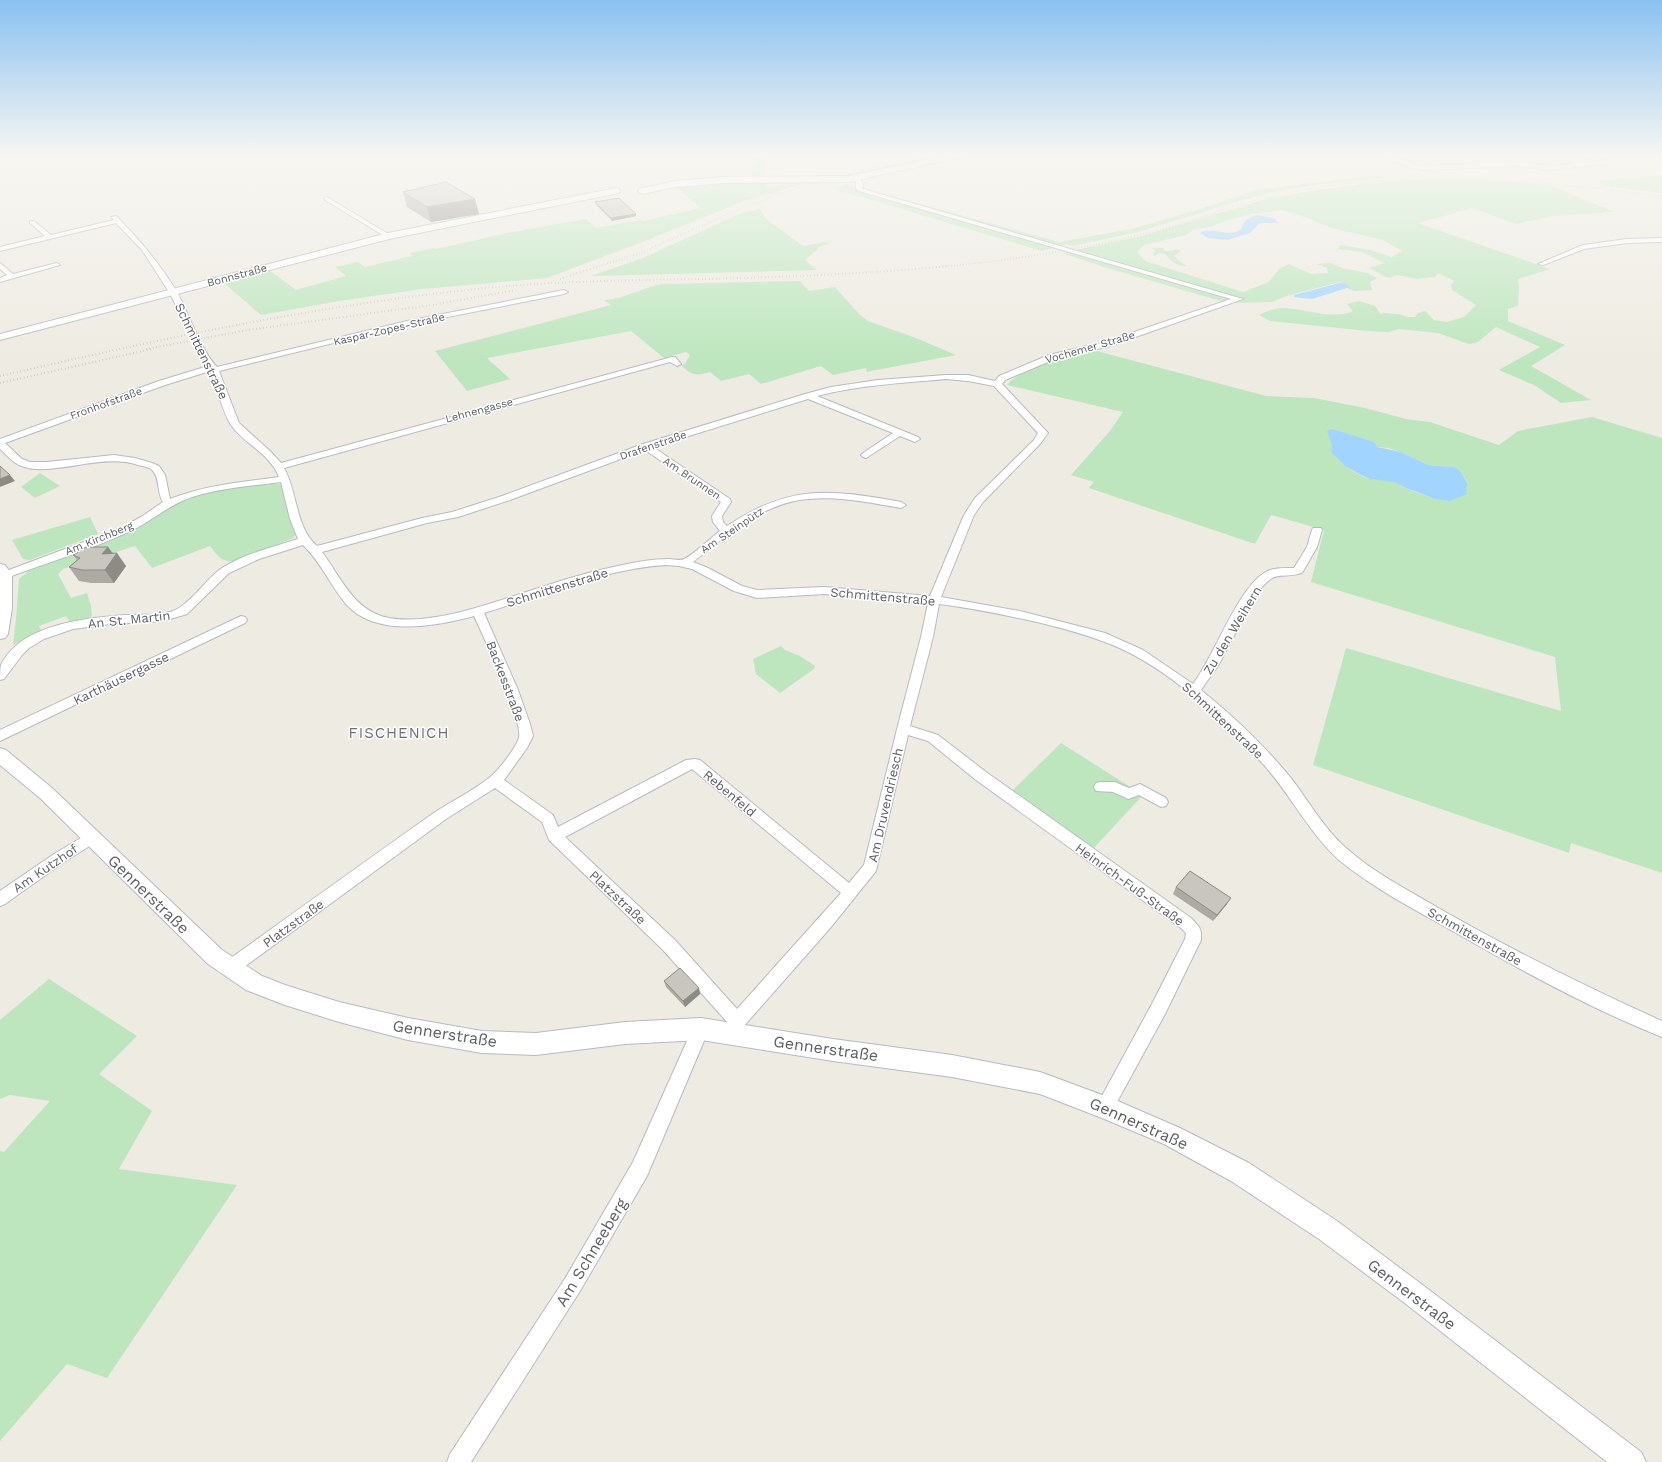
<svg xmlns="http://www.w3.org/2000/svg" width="1662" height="1462" viewBox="0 0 1662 1462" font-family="'Work Sans',sans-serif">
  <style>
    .green { fill: #bde6be; fill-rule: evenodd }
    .water { fill: #a1d4ff }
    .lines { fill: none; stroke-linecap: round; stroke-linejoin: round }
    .minor-casing { stroke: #b7babf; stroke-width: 2 }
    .tertiary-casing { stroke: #b7babf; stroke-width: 2 }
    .secondary-casing { stroke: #b8bbc1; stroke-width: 2 }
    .minor { fill: #fff; fill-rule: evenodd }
    .tertiary { fill: #fff; fill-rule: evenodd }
    .secondary { fill: #fff; fill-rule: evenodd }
    .tram { stroke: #b3b4b4; stroke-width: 1 }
    .rail-far1 { stroke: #b3b4b4; stroke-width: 1.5; stroke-dasharray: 0.5 2.5; stroke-linecap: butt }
    .rail { stroke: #b3b4b4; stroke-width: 2; stroke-dasharray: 0.5 3; stroke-linecap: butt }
    .wall { fill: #adaaa4 }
    .shaded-wall { fill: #8d8b86 }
    .building { fill: #c9c6bf; stroke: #8d8b86 }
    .labels { text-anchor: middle; stroke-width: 3; stroke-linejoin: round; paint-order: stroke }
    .far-street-label { font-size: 11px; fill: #5a5e63; stroke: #fff }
    .street-label { font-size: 13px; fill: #5a5e63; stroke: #fff }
    .quarter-label { font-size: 15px; letter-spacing: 1px; fill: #6b7075; stroke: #fff }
    .near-street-label { font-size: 16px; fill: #5a5e63; stroke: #fff }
  </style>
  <rect width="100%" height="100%" fill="#eeebe2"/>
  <!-- green -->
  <g class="green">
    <polygon points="757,156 766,156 762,164 763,176 752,176 753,164"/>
    <polygon points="1377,175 1385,178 1322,184 1284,190 1245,199 1138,232 1072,246 1067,244 1042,251 834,189 847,184 1059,242 1131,229 1204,208 1256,190"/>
    <polygon points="1662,175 1662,193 1606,186 1598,181"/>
    <path d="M 1415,180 L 1498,181 L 1550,185 L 1614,212 L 1553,216 L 1516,224 L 1472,208 L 1418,223 L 1550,269 L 1518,279 L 1519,290 L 1518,306 L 1508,309 L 1508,321 L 1565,345 L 1531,366 L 1591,400 L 1561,403 L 1534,385 L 1499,370 L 1540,347 L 1496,327 L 1478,342 L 1469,344 L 1438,333 L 1399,329 L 1388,332 L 1368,331 L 1270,321 L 1259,315 C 1265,312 1273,309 1280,308 C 1303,307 1330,321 1353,311 L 1347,304 L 1359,301 L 1375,306 L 1381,315 L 1382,313 L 1398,314 L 1408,317 L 1415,317 L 1418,313 L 1425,311 L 1434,320 L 1447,322 L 1464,317 L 1476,305 L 1452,290 L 1451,284 L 1454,281 L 1438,273 L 1435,277 L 1416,279 L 1398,275 L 1388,278 L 1369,268 L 1385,263 L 1362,252 L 1337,249 L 1341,245 L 1370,250 L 1392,257 L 1402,251 L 1383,240 L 1332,228 L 1299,215 L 1282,210 L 1251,214 L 1228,220 L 1213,226 L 1193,230 L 1186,235 L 1144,245 L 1137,252 L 1145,261 L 1243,292 L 1269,282 L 1279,269 L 1289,264 L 1311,274 L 1328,273 L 1327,268 L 1317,264 L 1331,263 L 1342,268 L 1367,273 L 1377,278 L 1370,282 L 1372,290 L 1354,291 L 1342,286 L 1344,281 L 1286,296 L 1272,302 L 1237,303 L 1221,301 L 1107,268 L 1062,253 L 1145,235 L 1269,198 L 1367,183 Z"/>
    <polygon points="767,182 766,186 803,184 744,201 642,242 547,278 422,289 339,301 261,315 223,282 269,270 296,290 346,276 335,267 358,262 365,267 412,256 410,253 434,248 436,249 512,232 586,219 596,228 642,220 643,221 700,208 677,187 723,183"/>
    <polygon points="760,209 766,219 803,246 826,242 830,244 821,246 805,260 817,270 591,276 643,258 744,212"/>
    <path d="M 1151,248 L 1164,248 L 1163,251 L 1171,251 L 1176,249 L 1181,251 L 1174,256 L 1179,261 L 1187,266 C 1177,267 1172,261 1165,254 L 1159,253 L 1154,256 L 1153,253 L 1156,251 Z"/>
    <path d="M 800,281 L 809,291 L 835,287 L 859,314 L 868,321 L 916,338 L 956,355 L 871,371 L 867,372 L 866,368 L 833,375 L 821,366 L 761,384 L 749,374 L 721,381 L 710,372 C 696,376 692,376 681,365 L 685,364 L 690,355 L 686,352 L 664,358 L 631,331 L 487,358 L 510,379 L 467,391 L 435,351 L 611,305 L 604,300 C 625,299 641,288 662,284 Z"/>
    <path d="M 1093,350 L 1266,396 L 1314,398 L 1365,408 L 1406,419 L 1430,422 L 1499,445 L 1518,431 L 1592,417 L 1662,438 L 1662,873 L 1571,843 L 1569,853 L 1313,765 L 1346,648 L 1561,711 L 1555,657 L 1311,582 L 1324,530 L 1271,515 L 1255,544 L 1089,488 L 1094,482 L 1071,475 L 1110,431 L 1123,412 L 1007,385 C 1025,364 1067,356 1093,350 ZM 1331,442 L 1388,448 L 1401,452 L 1428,465 L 1454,467 L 1460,471 L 1468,483 C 1465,490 1458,499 1451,500 C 1440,502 1416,493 1406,488 C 1403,487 1400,484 1396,482 C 1388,479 1379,481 1371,479 C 1357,476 1329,458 1331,442 Z"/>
    <polygon points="40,473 60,486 35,498 21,487"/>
    <path d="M 257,484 L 280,484 L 285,494 L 296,534 L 293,538 L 241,560 C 223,564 220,559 210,546 L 152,568 L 135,546 L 63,569 L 58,574 L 71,598 L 87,593 L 91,606 L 92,618 L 70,622 L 66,616 L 39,626 L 42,632 L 13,645 L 16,619 L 19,579 L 31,569 L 121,535 L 142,525 L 167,508 L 183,499 L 211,491 Z"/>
    <polygon points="90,517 98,534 30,560 23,559 12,540"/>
    <polygon points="781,646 785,650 800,656 815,666 814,669 780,693 756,674 753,659"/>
    <polygon points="1061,743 1143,795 1092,850 1012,791"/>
    <polygon points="49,979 137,1036 99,1074 152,1111 119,1169 237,1185 107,1378 67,1364 0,1441 0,1151 4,1152 50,1101 10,1095 0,1099 0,1020"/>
  </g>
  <!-- water -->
  <g class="water">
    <path d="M 1258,215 L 1274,218 L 1278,223 L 1260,223 L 1250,233 L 1227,240 L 1208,238 L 1200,233 C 1212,225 1230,239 1241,229 C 1244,220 1249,217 1258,215 Z"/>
    <polygon points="1343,282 1350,287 1312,299 1294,297 1294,295"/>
    <polygon points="1332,429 1374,442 1377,447 1401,452 1428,465 1454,467 1460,471 1468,484 1466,488 1467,494 1450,501 1435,499 1406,488 1395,482 1370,479 1359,474 1345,466 1332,453 1331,442 1327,431"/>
  </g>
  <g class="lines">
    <defs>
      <g id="minor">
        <path d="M 1382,156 C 1396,156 1409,164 1423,166 L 1518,162 L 1550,166 L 1596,161 L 1585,156 L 1593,156 L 1606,162 L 1603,164 L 1550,170 L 1518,166 L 1423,170 L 1409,167 Z"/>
        <path d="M 854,177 L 858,177 L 862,182 L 863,189 L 1243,299 L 1110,346 L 1055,359 L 1005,380 L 1002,384 L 1048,433 L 1040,444 L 983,502 L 974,515 L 941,597 L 1020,611 L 1105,633 L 1143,650 L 1193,684 C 1215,655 1237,590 1264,573 C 1273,567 1285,568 1294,568 L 1307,547 L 1312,530 L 1313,528 L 1321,528 L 1322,530 L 1317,547 L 1302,573 C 1276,580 1277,568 1257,593 L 1219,664 L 1201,690 C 1233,716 1264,745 1290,777 C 1309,801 1323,828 1346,848 C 1374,873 1408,890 1440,909 C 1512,950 1586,987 1662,1021 L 1662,1037 C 1589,1008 1517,968 1449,929 C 1412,908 1373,888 1339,860 C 1309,833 1291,795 1264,765 C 1224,721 1177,676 1124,650 C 1096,637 1066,629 1037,622 C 1005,615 972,608 939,604 L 933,637 L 910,726 L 938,735 L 986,772 L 1191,918 C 1199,926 1202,929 1201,940 L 1165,1014 L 1111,1113 L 1105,1116 L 1099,1113 L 1096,1107 L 1153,1002 L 1185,939 L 1186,933 L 1181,928 L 976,780 L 928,741 L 908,735 L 876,871 L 831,927 L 743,1027 L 736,1039 L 730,1041 L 724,1039 L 722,1033 L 727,1022 L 663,950 L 549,840 L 542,822 L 495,788 L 446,819 L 236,973 L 230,975 L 224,973 L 222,968 L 224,963 C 292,914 360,865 428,817 C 447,803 472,792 489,778 C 498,771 517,747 519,737 C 523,721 483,635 474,616 C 436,626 376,638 346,604 C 330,585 321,562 303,545 L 259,559 L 229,573 L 187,614 L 164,621 L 110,624 L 73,629 L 44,639 L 29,648 L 22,655 L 4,679 L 0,680 C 0,676 0,669 1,665 C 21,624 86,618 125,615 C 142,614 165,617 179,608 C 195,598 206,579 222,568 C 244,554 273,547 298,539 L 290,519 L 281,482 C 252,486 220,488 192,497 C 168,505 151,522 128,532 C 90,550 48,562 9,577 L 1,577 L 1,573 L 121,528 L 141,517 L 163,502 C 157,493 160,477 152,470 C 149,467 142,466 138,465 C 100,452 50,479 19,465 C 11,461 6,454 0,449 L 0,439 L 159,381 L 208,366 L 169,292 L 142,250 L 116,223 L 0,251 L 0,247 L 45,236 L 30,223 L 30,221 L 34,221 L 51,235 L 114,220 L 111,217 L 116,216 C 139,239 160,264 177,292 C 189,314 200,349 217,367 L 407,321 L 564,290 L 568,292 L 564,294 L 407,325 L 219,371 L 239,423 L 271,452 L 281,463 L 672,357 L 675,357 L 681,364 L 677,366 L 670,362 L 284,468 C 298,493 295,527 317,546 L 422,518 L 452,512 L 502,496 L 643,444 L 805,394 L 831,387 L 878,380 L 946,375 L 968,375 L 995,381 L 999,376 L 1049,355 L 1105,342 L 1231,299 L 859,191 L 856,189 L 856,182 L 853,178 ZM 210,371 C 216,385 223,413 231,425 C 245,445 270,453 279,477 C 242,482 205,485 170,499 L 165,475 L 159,466 L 152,463 L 135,458 L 114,455 L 47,462 L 30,462 L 22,459 L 5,443 L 165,385 ZM 946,379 L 968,381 L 994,386 L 1038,433 L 1034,440 L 975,498 L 964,515 L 930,596 L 824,587 L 757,590 L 742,586 L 708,568 L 693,562 C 723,538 755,510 794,501 C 829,494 867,502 901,508 L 906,505 L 901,502 C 829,489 790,484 727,526 L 723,522 L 722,516 L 731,502 L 730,499 L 653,447 L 808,399 L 893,433 L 863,453 L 861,455 L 863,457 L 866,458 L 900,436 L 915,442 L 920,439 L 918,437 L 817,396 C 859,385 903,383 946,379 ZM 645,450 L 721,502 L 712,516 L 713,522 L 720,531 C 709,539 696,553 684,559 C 680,561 673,559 669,559 C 652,559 635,562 618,566 C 593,571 569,578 545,586 C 499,600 437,626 389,618 C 353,611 341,577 322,552 L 427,523 L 458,517 L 510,500 ZM 666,565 L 679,566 L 692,569 L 734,591 L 757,598 L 824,594 L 928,603 L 921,637 L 897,729 L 864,865 L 849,883 L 700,760 L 695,759 L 686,760 L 558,827 L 553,815 L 504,780 L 527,748 L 533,736 L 530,724 L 518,690 L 484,613 C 544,595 603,569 666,565 ZM 692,769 L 841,893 L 737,1009 L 675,940 L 565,837 Z"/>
        <polygon points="327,197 390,235 391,236 386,237 325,200 324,199"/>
        <polygon points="1662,238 1662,242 1627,243 1584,249 1543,265 1538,264 1583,245 1627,239"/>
        <polygon points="0,263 13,274 57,263 60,265 0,282 0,278 7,275 0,269"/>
        <polygon points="241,616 245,617 247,620 245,623 0,741 0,730"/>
        <polygon points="1101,782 1115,782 1129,788 1140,784 1166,798 1168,802 1166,806 1161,807 1139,795 1128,799 1113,792 1096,791 1094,787 1096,783"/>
        <polygon points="91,832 96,834 98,838 96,842 64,862 5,904 0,906 0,891 54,854"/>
        <polygon points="701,1021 707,1023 709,1029 647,1176 580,1291 471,1462 447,1462 450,1454 566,1277 633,1162 695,1023"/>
      </g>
      <g id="tertiary">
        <polygon points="0,564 5,565 12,575 12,608 8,634 5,638 0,639"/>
        <polygon points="0,748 6,750 52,788 222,950 262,976 285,985 339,1002 408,1018 482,1031 536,1033 625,1022 701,1018 833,1039 952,1055 1040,1072 1113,1099 1180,1128 1249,1163 1337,1221 1424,1286 1641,1452 1646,1462 1607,1462 1406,1304 1319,1239 1231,1181 1164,1144 1102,1118 1040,1094 952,1077 833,1061 701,1040 625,1044 536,1055 482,1053 408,1040 339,1022 285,1005 246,990 208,964 40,798 0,765"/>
      </g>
      <g id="secondary">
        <polygon points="948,156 966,156 848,182 724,183 675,187 642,194 638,191 639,189 675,181 724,177 848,176"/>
        <polygon points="616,188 619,189 620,191 619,193 389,239 0,340 0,334 388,233"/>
      </g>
    </defs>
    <!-- minor casing -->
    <use href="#minor" class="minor-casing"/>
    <!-- tertiary casing -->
    <use href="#tertiary" class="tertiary-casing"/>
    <!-- secondary casing -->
    <use href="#secondary" class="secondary-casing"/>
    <!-- minor -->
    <use href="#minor" class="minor"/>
    <!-- tertiary -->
    <use href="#tertiary" class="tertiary"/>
    <!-- secondary -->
    <use href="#secondary" class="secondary"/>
    <!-- tram -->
    <polyline class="tram" points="847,176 938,156"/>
    <!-- rail-far1 -->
    <g class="rail-far1">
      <polyline points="0,157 2,156"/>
      <polyline points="596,267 638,254 730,213 788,191 845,175 927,156"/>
      <path d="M 936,267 C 1011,261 1085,249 1158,230 C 1206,217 1252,198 1301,190 C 1421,170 1542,181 1662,196"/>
    </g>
    <!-- rail -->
    <g class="rail">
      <polyline points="560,279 599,266"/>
      <polyline points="146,349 248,330 432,305 516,290"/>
      <path d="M 0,376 C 164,338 328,303 496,287 C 564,281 634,280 702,279 C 784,277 866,274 947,266"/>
      <polyline points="0,383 152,349"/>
    </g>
  </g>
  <!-- wall -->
  <g class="wall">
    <polygon points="403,192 479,214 431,222 407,207"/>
    <polygon points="595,202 636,214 636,216 612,221 596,205"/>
    <polygon points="108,547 113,553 126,566 114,583 91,583 79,581 69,567 77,560 73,555"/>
    <polygon points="1176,887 1227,904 1213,921 1173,894"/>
    <polygon points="664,981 700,994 685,1007 666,987"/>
  </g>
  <!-- shaded-wall -->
  <g class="shaded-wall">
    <polygon points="475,199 479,214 431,222 427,207"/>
    <polygon points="636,214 636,216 612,221 611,218"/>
    <polygon points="10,475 15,481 0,487 0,479"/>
    <polygon points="108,547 114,556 117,553 126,566 114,583 105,570 102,554"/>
    <polygon points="1231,898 1227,904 1213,921 1217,915"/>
    <polygon points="699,988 700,994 685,1007 683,1001"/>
  </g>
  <!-- building -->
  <g class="building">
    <polygon points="446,182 475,199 427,207 403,192"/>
    <polygon points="619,198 636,214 611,218 595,202"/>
    <polygon points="0,466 10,475 0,479"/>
    <polygon points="86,547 108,547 102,554 117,553 105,570 82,570 69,567 80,558 73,555"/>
    <polygon points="1190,871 1231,898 1217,915 1176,887"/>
    <polygon points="680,968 699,988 683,1001 664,981"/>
  </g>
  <!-- sky -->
  <linearGradient id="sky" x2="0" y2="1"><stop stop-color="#8bc1f1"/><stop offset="0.43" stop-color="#f7f6f2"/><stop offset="1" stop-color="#f7f6f2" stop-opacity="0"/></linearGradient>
  <rect width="1662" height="361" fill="url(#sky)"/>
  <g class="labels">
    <!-- far-street labels -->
    <g class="far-street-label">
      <text transform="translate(237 275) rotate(-15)" y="4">Bonnstraße</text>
      <text transform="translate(389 329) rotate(-13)" y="4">Kaspar-Zopes-Straße</text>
      <text transform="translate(1090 347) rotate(-16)" y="4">Vochemer Straße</text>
      <text transform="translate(106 403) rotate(-20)" y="4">Fronhofstraße</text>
      <text transform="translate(479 410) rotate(-15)" y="4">Lehnengasse</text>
      <text transform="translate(653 445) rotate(-19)" y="4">Drafenstraße</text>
      <text transform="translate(692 478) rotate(34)" y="4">Am Brunnen</text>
      <text transform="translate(732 530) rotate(-34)" y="4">Am Steinpütz</text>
      <text transform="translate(99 538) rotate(-22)" y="4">Am Kirchberg</text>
    </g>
    <!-- street labels -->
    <g class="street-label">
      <text transform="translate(202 351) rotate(64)" y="5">Schmittenstraße</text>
      <text transform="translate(557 587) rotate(-17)" y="5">Schmittenstraße</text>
      <text transform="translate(883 596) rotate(5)" y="5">Schmittenstraße</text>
      <text transform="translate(129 619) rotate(-6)" y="5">An St. Martin</text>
      <text transform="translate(1232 630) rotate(-59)" y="5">Zu den Weihern</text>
      <text transform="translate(121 678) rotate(-26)" y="5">Karthäusergasse</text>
      <text transform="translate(506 681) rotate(69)" y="5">Backesstraße</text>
      <text transform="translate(1223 720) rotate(43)" y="5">Schmittenstraße</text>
      <text transform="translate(730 793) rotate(40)" y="5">Rebenfeld</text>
      <text transform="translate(885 805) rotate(-77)" y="5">Am Druvendriesch</text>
      <text transform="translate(45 868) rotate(-34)" y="5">Am Kutzhof</text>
      <text transform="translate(1130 884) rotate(36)" y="5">Heinrich-Fuß-Straße</text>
      <text transform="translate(618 897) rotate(43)" y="5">Platzstraße</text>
      <text transform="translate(293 923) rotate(-36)" y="5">Platzstraße</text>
      <text transform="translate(1475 936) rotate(29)" y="5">Schmittenstraße</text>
    </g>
    <!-- quarter labels -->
    <g class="quarter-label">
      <text x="399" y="738">FISCHENICH</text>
    </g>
    <!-- near-street labels -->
    <g class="near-street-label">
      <text transform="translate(149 894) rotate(44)" y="6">Gennerstraße</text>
      <text transform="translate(445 1033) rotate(9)" y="6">Gennerstraße</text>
      <text transform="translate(826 1048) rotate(8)" y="6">Gennerstraße</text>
      <text transform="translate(1139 1123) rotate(24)" y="6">Gennerstraße</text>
      <text transform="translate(591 1252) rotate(-59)" y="6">Am Schneeberg</text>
      <text transform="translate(1412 1294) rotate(37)" y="6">Gennerstraße</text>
    </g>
  </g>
</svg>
